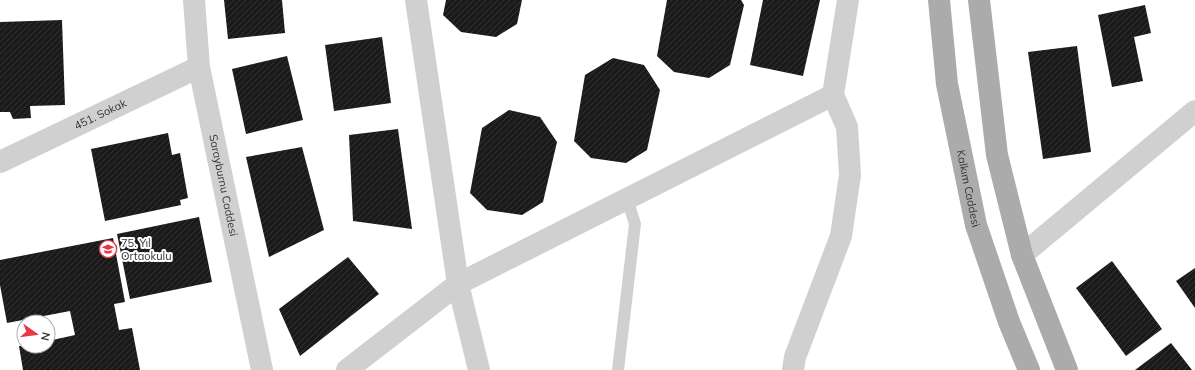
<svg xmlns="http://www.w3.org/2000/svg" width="1195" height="370" viewBox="0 0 1195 370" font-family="Mulish,sans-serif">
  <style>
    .building { fill: url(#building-hatch) }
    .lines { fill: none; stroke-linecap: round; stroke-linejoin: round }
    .service { stroke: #d0d0d0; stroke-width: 12 }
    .minor { stroke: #d0d0d0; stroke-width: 22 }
    .primary { stroke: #ababab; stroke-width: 22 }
    .labels { text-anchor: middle; stroke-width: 4; stroke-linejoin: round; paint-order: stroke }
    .street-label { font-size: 11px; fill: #333; stroke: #fff }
    .poi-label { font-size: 11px; fill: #333; stroke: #fff; text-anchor: start }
  </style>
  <defs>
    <pattern id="building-hatch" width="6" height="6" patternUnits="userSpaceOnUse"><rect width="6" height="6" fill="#1a1a1a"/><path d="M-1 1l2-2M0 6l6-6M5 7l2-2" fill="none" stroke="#333"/></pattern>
  </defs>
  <rect width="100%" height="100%" fill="#fff"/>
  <!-- building -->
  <g class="building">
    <polygon points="224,0 282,0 285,33 228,39"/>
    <polygon points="446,0 522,0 517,24 496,37 461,32 443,15"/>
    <polygon points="667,0 741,0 744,5 730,65 709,78 674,72 657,56"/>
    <polygon points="763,0 820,0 803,76 750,65"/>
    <polygon points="1145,5 1151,33 1134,37 1143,81 1112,87 1098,15"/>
    <polygon points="62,20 65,105 30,106 31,118 13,119 10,112 0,112 0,22"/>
    <polygon points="382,37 391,103 334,111 325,45"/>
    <polygon points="1077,46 1091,152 1043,159 1028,52"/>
    <polygon points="287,56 303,120 246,134 232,69"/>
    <polygon points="613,58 644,65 660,90 647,150 626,163 591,158 574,141 585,75"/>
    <polygon points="509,110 540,117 557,142 543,202 522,215 487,210 470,193 482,128"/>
    <polygon points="398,129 412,229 353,221 349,135"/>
    <polygon points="168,133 172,155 180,153 188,198 180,200 181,205 105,221 91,149"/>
    <polygon points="302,147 324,230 269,257 246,157"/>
    <polygon points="199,217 212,282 130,299 117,234"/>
    <polygon points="113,238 125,302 114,304 119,330 132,328 140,370 23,370 19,346 48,346 48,341 75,335 70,311 7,323 0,285 0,260"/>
    <polygon points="348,257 379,294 300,356 279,309"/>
    <polygon points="1112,261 1162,329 1126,356 1076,288"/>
    <polygon points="1195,268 1195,308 1176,281"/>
    <polygon points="1171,343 1192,370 1135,370"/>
  </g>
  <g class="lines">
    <!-- service -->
    <polyline class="service" points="618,370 635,224 627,199"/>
    <!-- minor -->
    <g class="minor">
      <path id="s1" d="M 194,0 L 199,67 L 262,370"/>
      <polyline points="416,0 458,284 479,370"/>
      <path id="s2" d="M 0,162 L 199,67"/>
      <polyline points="1022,255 1195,111"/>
      <polyline points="347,370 458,284 833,95"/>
      <polyline points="793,370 795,357 841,236 850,175 847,127 833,95 848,0"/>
    </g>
    <!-- primary -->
    <g class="primary">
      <path id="s3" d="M 939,0 L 947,84 L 976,225 L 1009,322 L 1029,370"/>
      <polyline points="979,0 997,155 1022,255 1067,370"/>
    </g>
  </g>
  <!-- icons -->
  <defs>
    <symbol id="school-ring" viewBox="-11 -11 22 22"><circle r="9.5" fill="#fff" stroke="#e63946" stroke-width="1.5"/><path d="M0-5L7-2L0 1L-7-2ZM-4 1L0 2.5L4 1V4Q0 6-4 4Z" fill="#e63946"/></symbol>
  </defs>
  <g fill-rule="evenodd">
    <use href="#school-ring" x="98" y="239" width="20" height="20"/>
  </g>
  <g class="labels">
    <!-- street labels -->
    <g class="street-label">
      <text dy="4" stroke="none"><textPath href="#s2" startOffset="111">451. Sokak</textPath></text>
      <text dy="4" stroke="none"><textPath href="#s1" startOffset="188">Sarayburnu Caddesi</textPath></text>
      <text dy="4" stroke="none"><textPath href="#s3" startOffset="191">Kalkım Caddesi</textPath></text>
    </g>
    <!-- poi labels -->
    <g class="poi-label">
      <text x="121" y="247">75. Yıl<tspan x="121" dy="13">Ortaokulu</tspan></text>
    </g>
  </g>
  <!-- north arrow -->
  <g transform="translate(36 334) rotate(104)"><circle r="19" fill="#ffffff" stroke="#adadad"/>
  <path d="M0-3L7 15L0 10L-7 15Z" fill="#e63946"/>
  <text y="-6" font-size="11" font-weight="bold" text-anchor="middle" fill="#333333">N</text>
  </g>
</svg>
